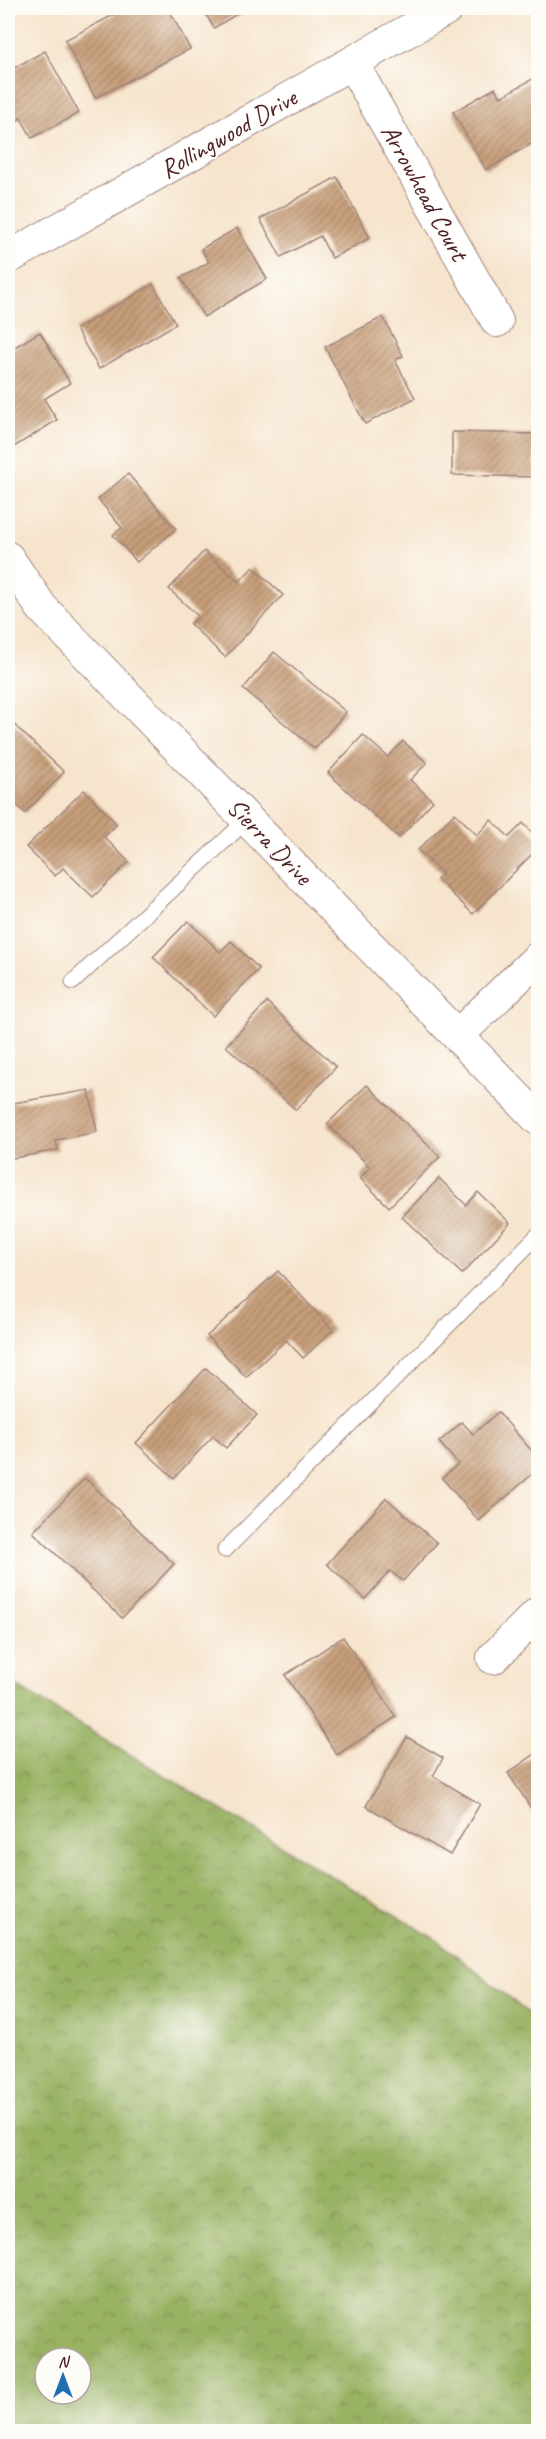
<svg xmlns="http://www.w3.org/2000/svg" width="546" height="2439" viewBox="0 0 546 2439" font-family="Caveat,sans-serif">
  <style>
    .forest { fill: url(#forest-crowns); stroke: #726848; stroke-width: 1.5; fill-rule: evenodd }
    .building { fill: url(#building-hatch) }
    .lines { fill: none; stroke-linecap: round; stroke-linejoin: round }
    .lane-casing { stroke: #a0827c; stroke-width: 17 }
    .street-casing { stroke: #a0827c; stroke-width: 34 }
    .lane { stroke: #fff; stroke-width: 15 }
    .street { stroke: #fff; stroke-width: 32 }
    .labels { text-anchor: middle; stroke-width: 4.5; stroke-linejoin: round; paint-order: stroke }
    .street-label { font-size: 26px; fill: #4a1f2b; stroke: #fdfcf7 }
  </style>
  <defs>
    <pattern id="forest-crowns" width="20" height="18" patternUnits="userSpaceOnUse" patternTransform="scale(1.5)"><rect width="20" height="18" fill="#99b264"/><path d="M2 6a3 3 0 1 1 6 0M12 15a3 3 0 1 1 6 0" fill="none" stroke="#7f9053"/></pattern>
    <pattern id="building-hatch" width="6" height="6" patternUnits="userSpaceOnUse" patternTransform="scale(1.5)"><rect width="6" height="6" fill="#c79f7a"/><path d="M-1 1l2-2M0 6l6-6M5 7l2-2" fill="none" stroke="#a48164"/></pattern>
  </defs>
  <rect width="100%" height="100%" fill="#fdfcf7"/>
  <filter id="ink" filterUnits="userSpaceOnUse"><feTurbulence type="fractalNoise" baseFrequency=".0167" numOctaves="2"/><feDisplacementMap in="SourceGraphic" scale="12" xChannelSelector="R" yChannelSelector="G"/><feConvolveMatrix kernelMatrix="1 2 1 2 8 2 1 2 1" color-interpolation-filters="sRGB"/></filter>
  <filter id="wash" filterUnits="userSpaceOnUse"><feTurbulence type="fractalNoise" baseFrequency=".008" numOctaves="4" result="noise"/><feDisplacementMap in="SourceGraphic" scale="24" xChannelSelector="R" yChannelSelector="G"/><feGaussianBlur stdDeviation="1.35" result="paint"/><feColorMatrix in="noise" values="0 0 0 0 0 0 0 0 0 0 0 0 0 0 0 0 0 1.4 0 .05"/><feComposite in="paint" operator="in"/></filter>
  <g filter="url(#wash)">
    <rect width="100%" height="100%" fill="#f6e4cc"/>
    <!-- forest -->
    <path class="forest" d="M 8,1681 L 437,1940 L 538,2021 L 538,2431 L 8,2431 ZM 45,2358 L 81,2358 L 81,2394 L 45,2394 Z"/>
    <g id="blocks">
      <!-- building -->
      <g class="building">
        <polygon points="127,8 168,8 190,49 95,98 65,40"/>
        <polygon points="202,8 247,8 214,28"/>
        <polygon points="45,51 79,113 32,138 21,118 8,125 8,71"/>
        <polygon points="534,78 538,87 538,140 486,170 453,112 495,88 501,97"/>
        <polygon points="337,177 370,238 332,258 320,236 281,257 260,219"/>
        <polygon points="237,228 267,279 204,317 181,278 209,262 201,249"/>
        <polygon points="153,284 176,324 99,369 76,329"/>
        <polygon points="383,317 403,356 395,360 415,398 365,424 325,347"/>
        <polygon points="40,332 70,383 44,399 57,420 14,447 8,437 8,351"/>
        <polygon points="452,432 535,434 535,477 452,475"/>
        <polygon points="128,474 176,529 137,562 113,535 122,528 98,499"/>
        <polygon points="204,551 239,582 253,567 283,595 225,657 190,624 198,616 169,589"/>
        <polygon points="274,652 346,712 315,749 243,689"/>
        <polygon points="8,719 64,772 25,813 8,797"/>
        <polygon points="363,735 388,757 403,741 427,763 410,780 433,801 399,838 328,773"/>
        <polygon points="84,790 117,824 104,837 129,862 93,897 63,868 55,876 26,847"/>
        <polygon points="455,813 477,835 491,820 509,837 523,823 538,838 538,848 473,914 437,879 443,874 418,850"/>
        <polygon points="188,921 220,952 231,941 259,969 213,1016 153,957"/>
        <polygon points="267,1002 336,1067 296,1110 226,1046"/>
        <polygon points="367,1085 440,1157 389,1207 360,1178 370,1167 327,1124"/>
        <polygon points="89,1090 97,1132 56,1140 58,1150 8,1159 8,1104"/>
        <polygon points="439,1178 466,1205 478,1192 510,1223 462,1274 402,1217"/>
        <polygon points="278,1271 333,1330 303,1358 286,1340 246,1377 207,1336"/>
        <polygon points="206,1368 257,1415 226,1448 213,1436 174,1478 136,1443"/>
        <polygon points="498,1412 538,1458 538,1469 479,1521 442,1478 458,1464 439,1442 462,1422 473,1434"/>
        <polygon points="85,1478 174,1564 122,1618 33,1532"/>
        <polygon points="386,1498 437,1543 403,1581 390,1571 365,1599 327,1564"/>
        <polygon points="343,1637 396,1717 337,1755 285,1675"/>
        <polygon points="407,1737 443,1758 433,1776 480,1804 450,1855 366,1806"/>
        <polygon points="538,1752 538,1819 508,1773"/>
      </g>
    </g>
  </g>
  <g filter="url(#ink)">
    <use href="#blocks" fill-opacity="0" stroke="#a0827c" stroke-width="1.5"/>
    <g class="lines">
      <defs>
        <g id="lane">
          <polyline points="73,982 248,819"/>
          <polyline points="225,1550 538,1235"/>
        </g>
        <g id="street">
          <polyline points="352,63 497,321"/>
          <polyline points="8,258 448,8"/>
          <polyline points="8,558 42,608 538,1119"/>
          <polyline points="458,1035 538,958"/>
          <polyline points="493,1658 538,1613"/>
        </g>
      </defs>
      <!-- lane casing -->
      <use href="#lane" class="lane-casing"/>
      <!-- street casing -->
      <use href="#street" class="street-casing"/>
      <!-- lane -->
      <use href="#lane" class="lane"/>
      <!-- street -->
      <use href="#street" class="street"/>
    </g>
  </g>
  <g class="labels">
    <!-- street labels -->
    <g class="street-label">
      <text transform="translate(228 133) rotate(-30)" y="9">Rollingwood Drive</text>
      <text transform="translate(425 192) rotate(61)" y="9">Arrowhead Court</text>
      <text transform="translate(270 841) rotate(46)" y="9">Sierra Drive</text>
    </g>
  </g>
  <!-- margin -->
  <rect width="546" height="2439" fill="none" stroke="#fdfcf7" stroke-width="30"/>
  <!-- north arrow -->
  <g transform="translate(63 2376)"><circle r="28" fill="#fdfcf7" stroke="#b5a4a5" stroke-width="1.5"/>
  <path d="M0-4.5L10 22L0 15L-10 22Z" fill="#1f6fb2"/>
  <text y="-9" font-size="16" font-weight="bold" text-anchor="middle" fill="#4a1f2b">N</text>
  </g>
</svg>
